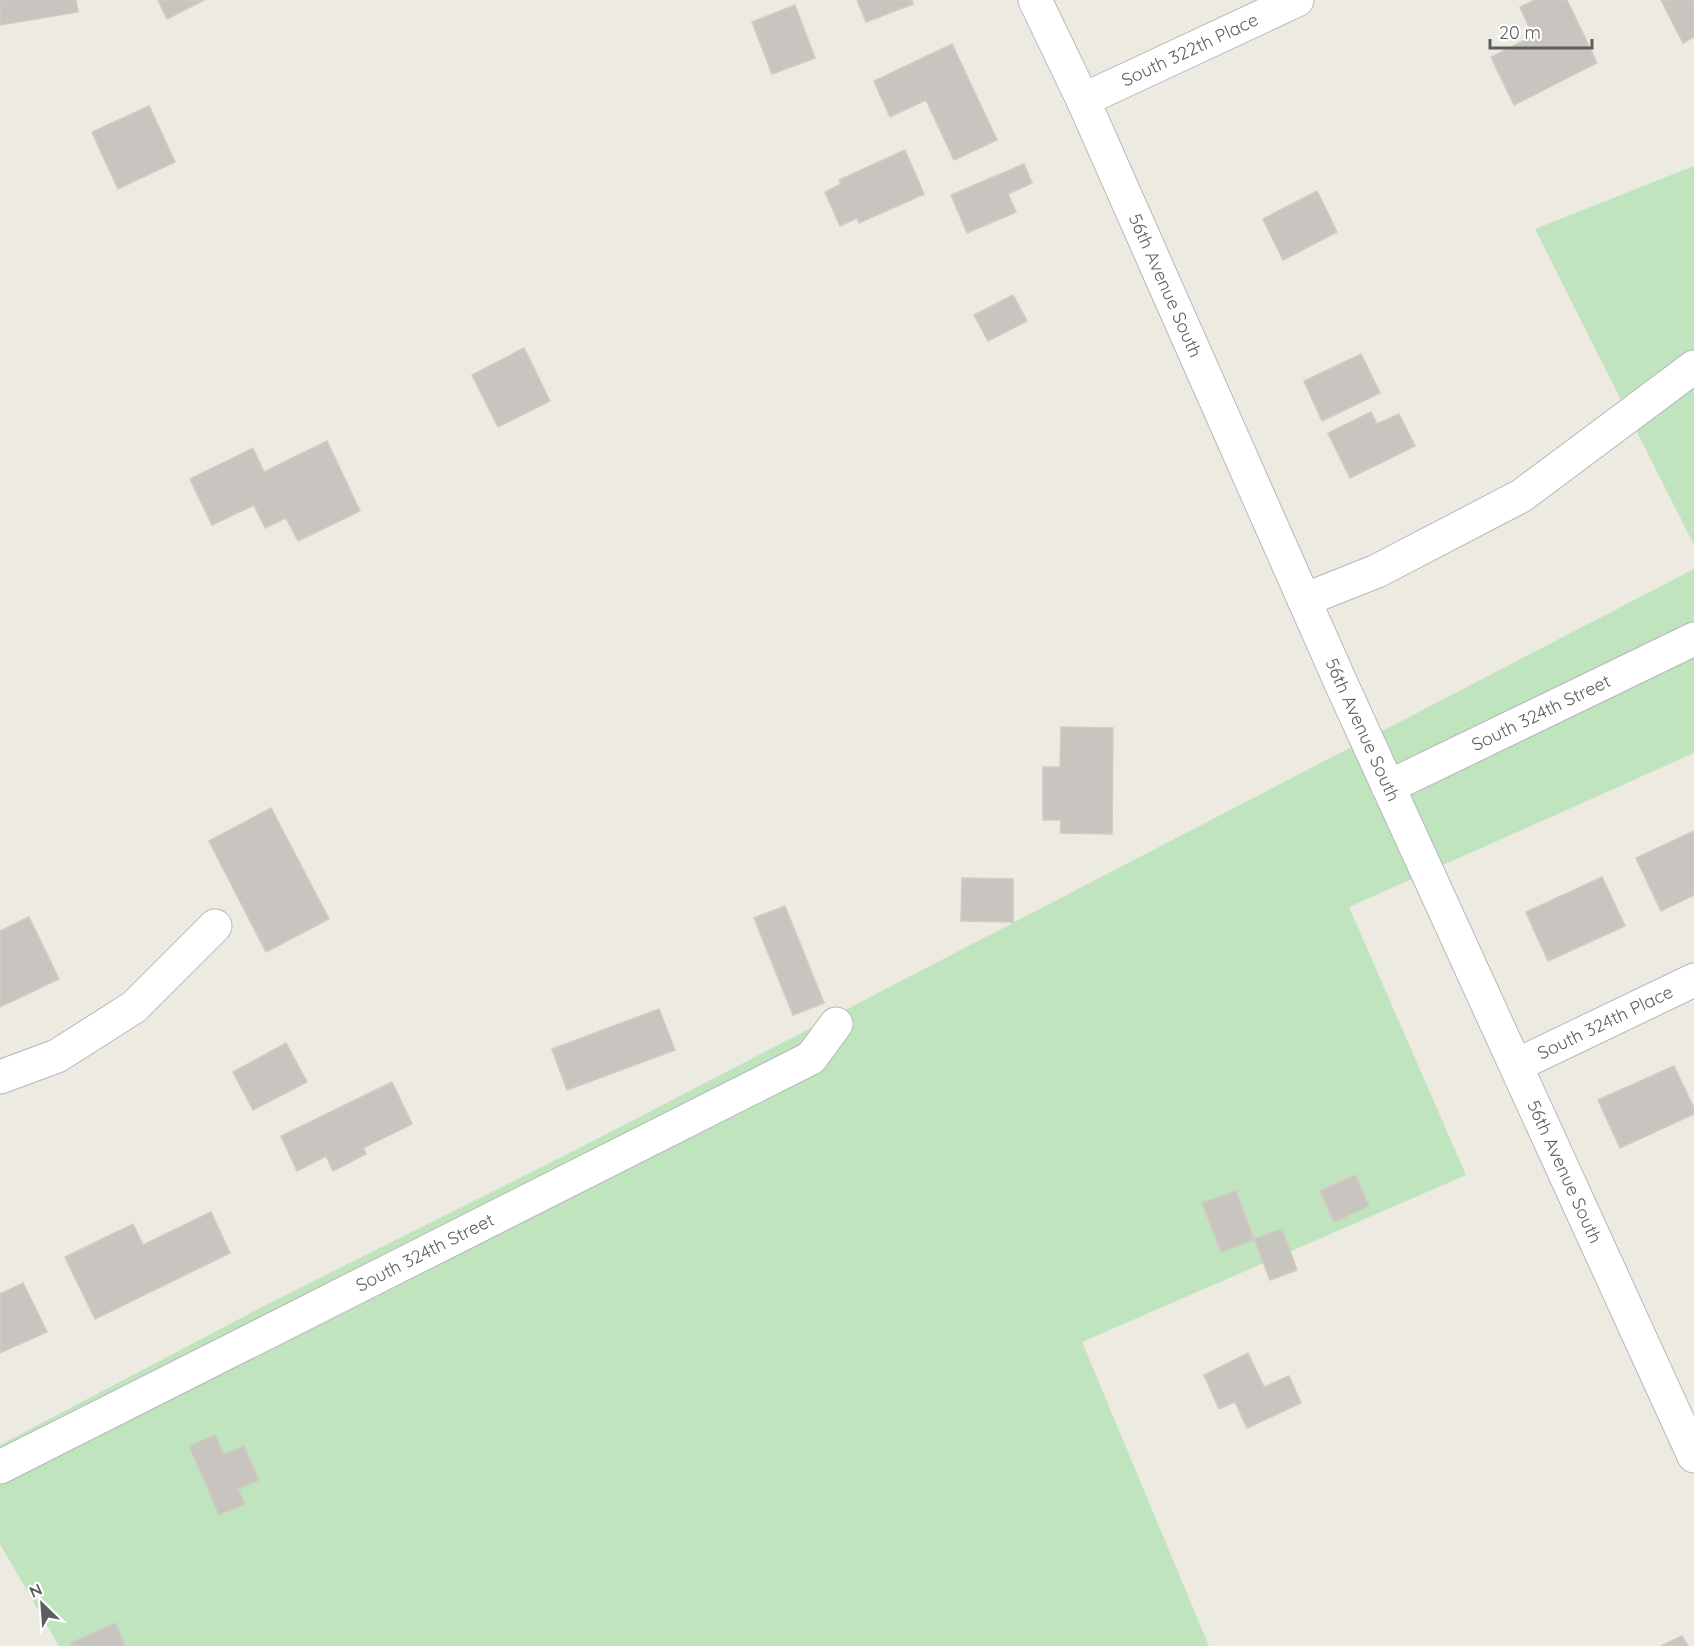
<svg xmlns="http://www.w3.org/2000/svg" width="1694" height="1646" viewBox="0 0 1694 1646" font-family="Quicksand,sans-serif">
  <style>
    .green { fill: #bfe4be }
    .building { fill: #c8c4bf; stroke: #d1cbc0; stroke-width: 1.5 }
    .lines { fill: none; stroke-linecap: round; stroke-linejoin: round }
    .minor-casing { stroke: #b4b8bc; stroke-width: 35 }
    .minor { stroke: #fff; stroke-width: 33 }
    .labels { text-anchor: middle; stroke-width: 6; stroke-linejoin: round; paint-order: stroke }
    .street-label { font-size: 18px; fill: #5a5e62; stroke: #fff }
  </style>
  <rect width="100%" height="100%" fill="#edeae1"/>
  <!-- green -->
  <g class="green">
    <polygon points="1694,166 1694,545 1535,229"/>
    <polygon points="1694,569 1694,753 1349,907 1466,1175 1082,1342 1209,1646 59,1646 0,1544 0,1445 266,1305 599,1138"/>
  </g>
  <!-- building -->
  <g class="building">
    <polygon points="0,0 76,0 78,12 0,25"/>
    <polygon points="158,0 204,0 167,19"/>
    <polygon points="857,0 912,0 913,4 866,22"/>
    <polygon points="1535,0 1567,0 1597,63 1514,105 1491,57 1533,36 1520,7"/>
    <polygon points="1661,0 1694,0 1694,37 1683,43"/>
    <polygon points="795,5 815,58 772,74 752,22"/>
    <polygon points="952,44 997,140 954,160 926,100 890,117 874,81"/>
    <polygon points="149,106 175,162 118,189 92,132"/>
    <polygon points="905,150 924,194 859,223 857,218 840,226 825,192 841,184 839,180"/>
    <polygon points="1024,164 1032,183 1008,194 1016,212 967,233 951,195"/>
    <polygon points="1317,191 1337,232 1283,260 1263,219"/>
    <polygon points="1013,295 1027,321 988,341 974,315"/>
    <polygon points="524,348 550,401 498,427 472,375"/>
    <polygon points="1361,354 1380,393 1322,421 1304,381"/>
    <polygon points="1371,412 1377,424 1399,414 1415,446 1350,478 1328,433"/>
    <polygon points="327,441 360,511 298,541 286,518 265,528 254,505 212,525 190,479 253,448 264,472"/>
    <polygon points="1061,727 1113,728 1112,834 1060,833 1061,820 1043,820 1043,767 1060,767"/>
    <polygon points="271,808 329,919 266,952 209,841"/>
    <polygon points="1694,831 1694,895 1661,911 1636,858"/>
    <polygon points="1602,877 1625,926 1548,961 1526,912"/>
    <polygon points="962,878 1013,879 1013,922 961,921"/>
    <polygon points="785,906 824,1003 793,1015 754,918"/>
    <polygon points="29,917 59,979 0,1007 0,931"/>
    <polygon points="659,1009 675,1050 567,1090 552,1049"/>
    <polygon points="286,1043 307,1082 253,1110 233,1072"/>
    <polygon points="1674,1066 1694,1108 1694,1114 1620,1148 1598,1100"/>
    <polygon points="392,1082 412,1124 363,1148 366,1154 333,1171 326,1156 297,1171 281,1136"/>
    <polygon points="1355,1175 1369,1206 1334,1222 1320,1191"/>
    <polygon points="1236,1191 1254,1240 1221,1252 1202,1203"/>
    <polygon points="211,1212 230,1253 95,1319 65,1257 133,1224 143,1245"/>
    <polygon points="1282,1229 1297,1270 1270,1280 1254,1239"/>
    <polygon points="23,1283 47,1332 0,1353 0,1294"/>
    <polygon points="1248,1353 1264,1387 1289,1376 1301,1403 1247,1428 1235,1402 1219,1409 1204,1375"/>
    <polygon points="215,1435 224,1454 244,1446 259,1480 238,1489 245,1504 219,1515 189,1446"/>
    <polygon points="115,1623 125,1646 72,1646 71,1643"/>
    <polygon points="1682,1636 1688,1646 1661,1646"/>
  </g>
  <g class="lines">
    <defs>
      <g id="minor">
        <path id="s1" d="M 1035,0 L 1083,100 L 1340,681 L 1694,1456"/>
        <path id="s2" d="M 1083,100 L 1297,0"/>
        <polyline points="1304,600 1377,571 1521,496 1694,367"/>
        <path id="s3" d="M 1388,787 L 1694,639"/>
        <path id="s4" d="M 1517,1065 L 1694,980"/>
        <polyline points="0,1077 57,1056 134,1007 215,926"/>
        <path id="s5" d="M 0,1467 L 811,1058 L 836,1024"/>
      </g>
    </defs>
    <!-- minor casing -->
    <use href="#minor" class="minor-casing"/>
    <!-- minor -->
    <use href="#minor" class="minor"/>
  </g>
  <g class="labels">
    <!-- street labels -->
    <g class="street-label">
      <text dy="6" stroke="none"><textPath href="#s2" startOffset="118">South 322th Place</textPath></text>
      <text dy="6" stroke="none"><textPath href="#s1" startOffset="314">56th Avenue South</textPath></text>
      <text dy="6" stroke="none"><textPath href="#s3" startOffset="170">South 324th Street</textPath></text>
      <text dy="6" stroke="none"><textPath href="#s1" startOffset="800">56th Avenue South</textPath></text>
      <text dy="6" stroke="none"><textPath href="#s4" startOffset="98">South 324th Place</textPath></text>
      <text dy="6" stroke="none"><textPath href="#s1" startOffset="1286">56th Avenue South</textPath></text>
      <text dy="6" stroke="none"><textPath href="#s5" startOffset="476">South 324th Street</textPath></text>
    </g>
  </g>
  <!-- north arrow -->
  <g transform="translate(42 1604) rotate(335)" stroke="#ffffff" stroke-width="4.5" paint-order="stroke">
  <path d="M0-4.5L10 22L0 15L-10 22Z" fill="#5a5e62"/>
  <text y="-9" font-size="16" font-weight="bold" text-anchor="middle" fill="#5a5e62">N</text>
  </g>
  <!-- scale -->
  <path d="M1490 39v9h102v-9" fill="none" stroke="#5a5e62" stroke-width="3"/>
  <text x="1499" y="39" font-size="18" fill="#5a5e62" stroke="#ffffff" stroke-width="4.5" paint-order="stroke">20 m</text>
</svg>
